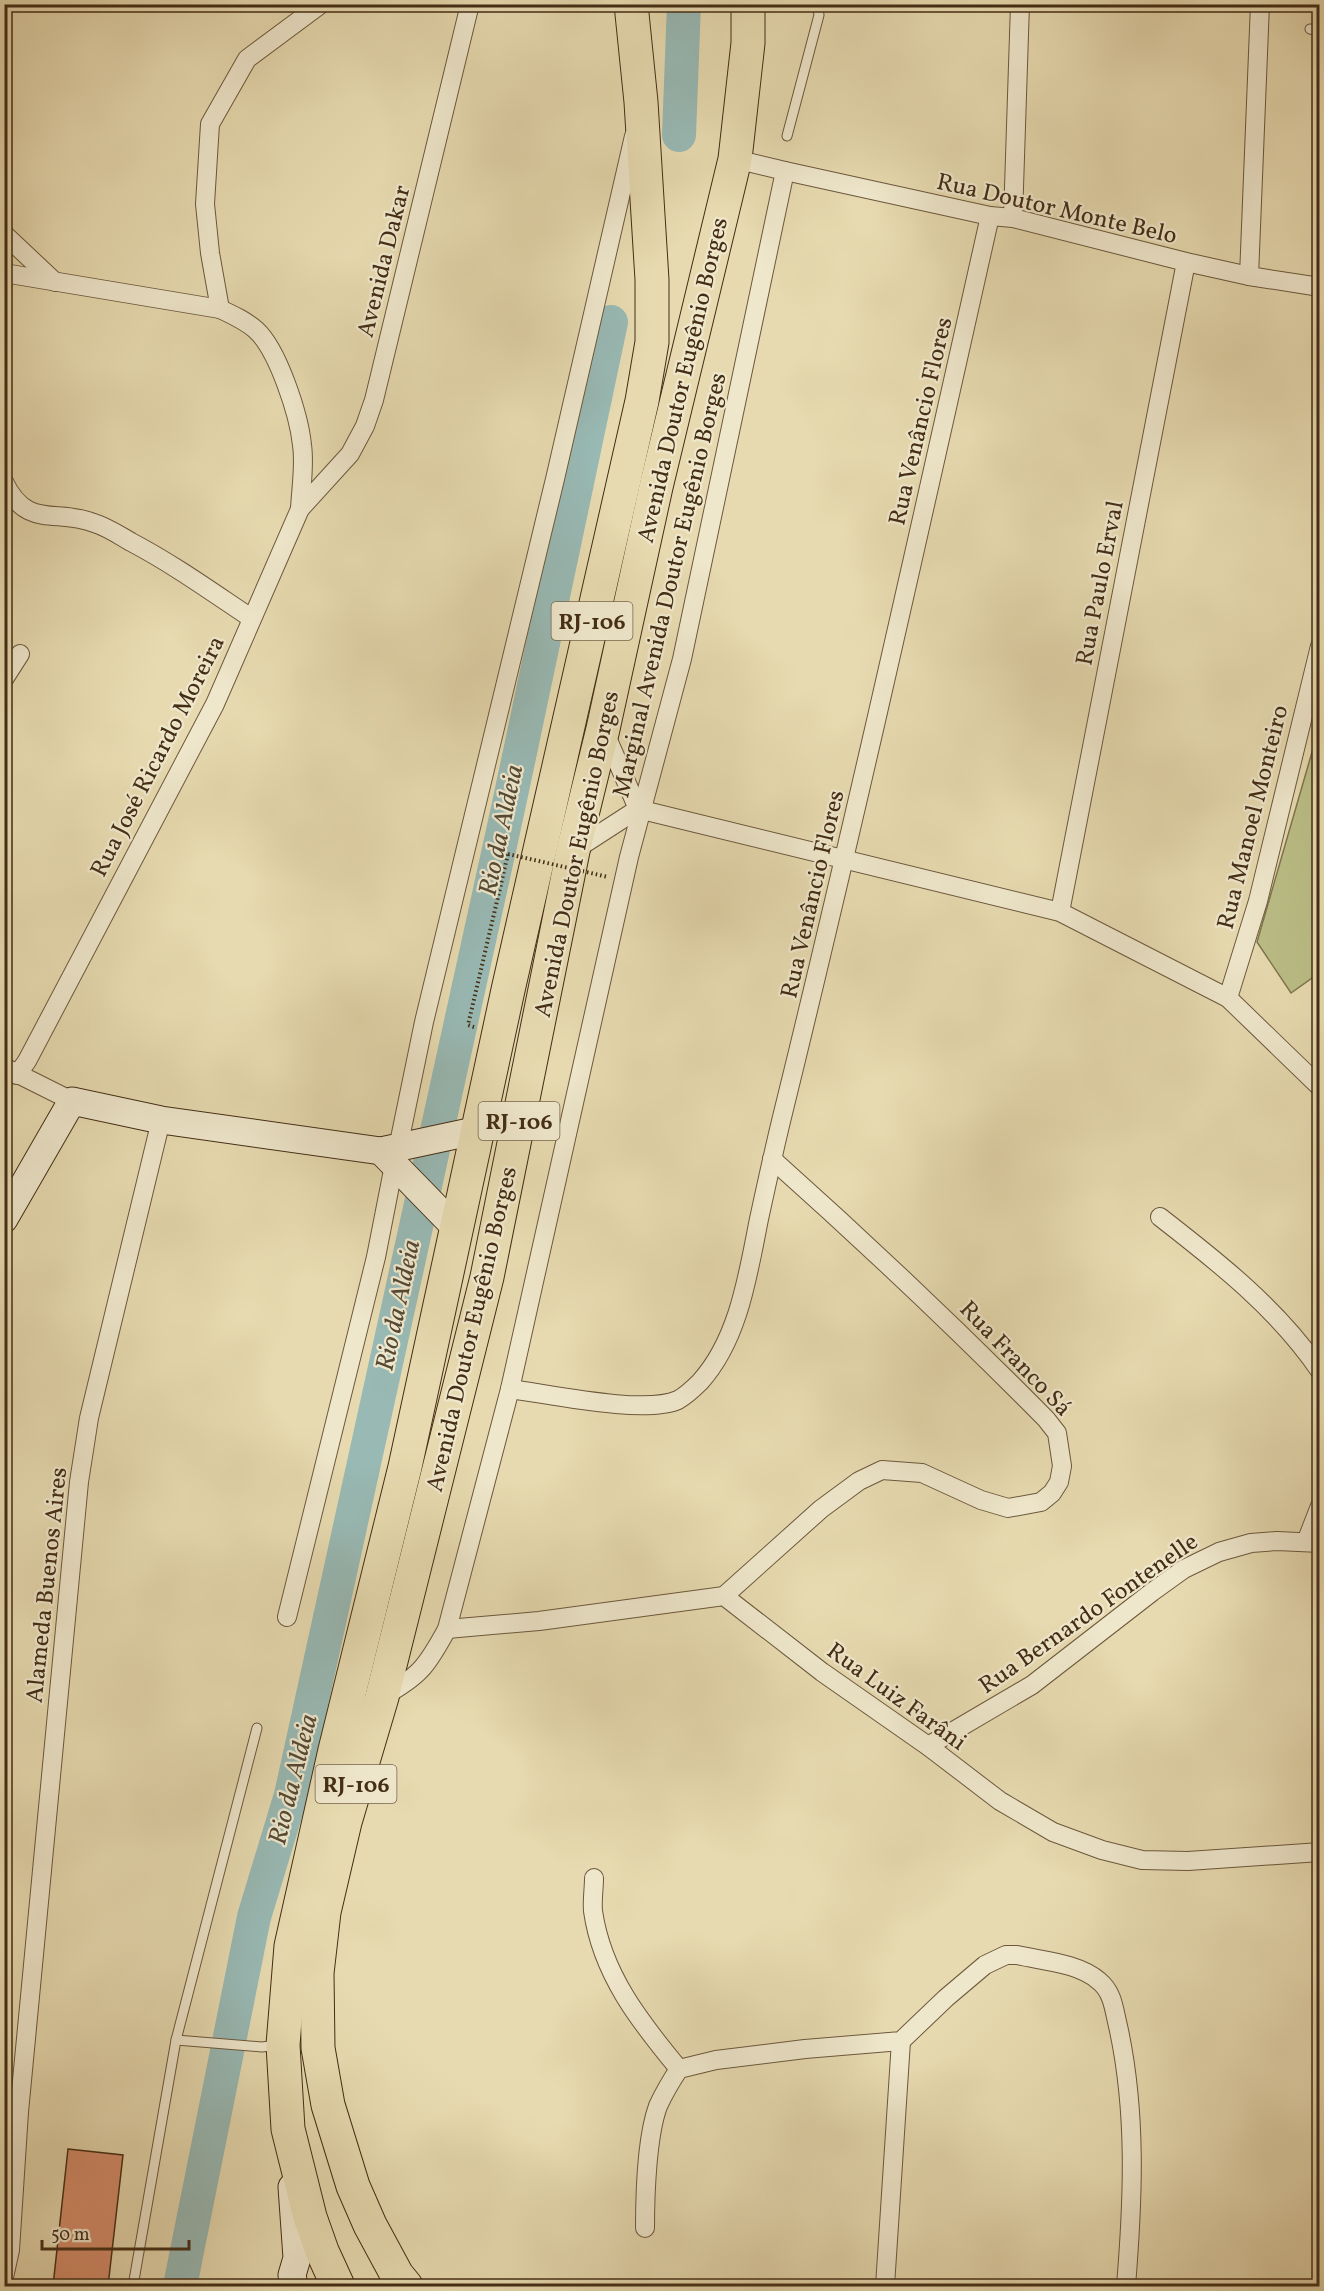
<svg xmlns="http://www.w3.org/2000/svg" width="1324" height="2291" viewBox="0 0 1324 2291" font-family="Vollkorn,serif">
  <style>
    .green { fill: #bbbe87; stroke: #7f764e; stroke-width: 1.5 }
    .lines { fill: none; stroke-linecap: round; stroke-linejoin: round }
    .river { stroke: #98b9b4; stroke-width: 34 }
    .building { fill: #d78e6c; stroke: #432d15; stroke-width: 1.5 }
    .lane-casing { stroke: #6c583c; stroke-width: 11 }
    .street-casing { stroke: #6c583c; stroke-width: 20 }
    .secondary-casing { stroke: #432d15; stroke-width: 29 }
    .highway-casing { stroke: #432d15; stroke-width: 35 }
    .path { stroke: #432d15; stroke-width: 4; stroke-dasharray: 1.5 3; stroke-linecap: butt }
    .lane { stroke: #efe7cc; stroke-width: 9 }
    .street { stroke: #efe7cc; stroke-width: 18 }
    .secondary { stroke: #efe7cc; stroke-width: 27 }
    .highway { stroke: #e7dab0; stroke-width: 33 }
    .path-bridge { stroke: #432d15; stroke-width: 4; stroke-dasharray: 1.5 3; stroke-linecap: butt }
    .labels { text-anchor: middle; stroke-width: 4.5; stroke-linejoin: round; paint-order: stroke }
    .shield { fill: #efe7cc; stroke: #77654c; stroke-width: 1.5 }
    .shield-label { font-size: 22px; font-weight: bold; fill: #432d15 }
    .street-label { font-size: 24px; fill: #432d15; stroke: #efe7cc }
    .water-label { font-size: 26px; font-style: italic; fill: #544935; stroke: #efe7cc }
  </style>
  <rect width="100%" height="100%" fill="#e7dab0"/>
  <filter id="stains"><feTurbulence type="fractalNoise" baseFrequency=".00333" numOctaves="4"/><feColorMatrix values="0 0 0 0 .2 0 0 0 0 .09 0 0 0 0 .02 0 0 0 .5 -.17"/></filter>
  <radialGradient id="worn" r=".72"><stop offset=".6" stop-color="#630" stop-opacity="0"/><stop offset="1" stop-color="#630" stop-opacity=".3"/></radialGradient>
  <!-- green -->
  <polygon class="green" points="1319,728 1319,973 1291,993 1257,942"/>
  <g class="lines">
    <!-- river -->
    <g class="river">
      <polyline points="679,135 684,4"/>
      <polyline points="180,2286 254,1917 291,1795 509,804 611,322"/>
    </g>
  </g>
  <!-- building -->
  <polygon class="building" points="68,2149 123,2155 108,2286 53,2286"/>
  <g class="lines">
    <defs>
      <g id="lane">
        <polyline points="1310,29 1320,31"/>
        <polyline points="787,136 819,15 817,4"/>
        <polyline points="176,2040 262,2047 277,2045"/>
        <polyline points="133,2286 176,2040 257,1728"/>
      </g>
      <g id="street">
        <polyline points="785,171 990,216 1013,218 1186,262 1249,276 1320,287"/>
        <polyline points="1013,218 1020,4"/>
        <polyline points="4,234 55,282"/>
        <path d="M 4,273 L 220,309 C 233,315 246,321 256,330 C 278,350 299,415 302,445 C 305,465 301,488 300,509"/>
        <polyline points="1249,276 1260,4"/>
        <polyline points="220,309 210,253 205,204 210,124 247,59 321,4"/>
        <path d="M 4,482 C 27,530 56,508 94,523 C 107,527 119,535 131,542 C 173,564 212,592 251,618"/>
        <polyline points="4,679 20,654"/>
        <polyline points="605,733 638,809"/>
        <polyline points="573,851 638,809 1060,912 1228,998 1320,1087"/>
        <polyline points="1060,912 1186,262"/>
        <polyline points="1228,998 1258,901 1320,646"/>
        <polyline points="4,1067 72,1101"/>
        <polyline points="17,1075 27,1061 215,704 300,509 350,454 365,426 374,400 470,4"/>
        <polyline points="398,1148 424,1022 555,479 634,136"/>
        <path d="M 1160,1217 C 1218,1262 1278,1309 1320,1371"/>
        <path d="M 510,1389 C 549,1394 644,1415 678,1400 C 685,1396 694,1388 700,1382 C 739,1339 748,1274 759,1219 C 767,1182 775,1145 784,1109 C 857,812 923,514 990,216"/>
        <polyline points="1306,1542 1320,1506"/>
        <path d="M 724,1596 L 821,1509 L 859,1481 L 882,1470 L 922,1473 L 981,1500 L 1008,1508 L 1041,1502 L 1052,1493 L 1059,1482 L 1062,1466 L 1057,1433 L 1046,1419 C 957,1329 866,1243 772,1159"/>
        <polyline points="287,1617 376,1257 394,1165"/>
        <polyline points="447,1629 539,1621 724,1596 822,1672 928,1746 1000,1801 1053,1832 1102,1850 1142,1860 1188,1861 1320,1852"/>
        <path d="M 382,1697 C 420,1676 427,1666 447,1629 L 510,1389 L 629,857 L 682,659 L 785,171 L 735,159"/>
        <polyline points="928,1746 1032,1685 1152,1592 1184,1569 1219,1552 1251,1543 1277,1541 1320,1543"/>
        <path d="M 594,1878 C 594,1889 592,1900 593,1911 C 602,1974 640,2022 679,2069"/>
        <path d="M 645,2228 C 645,2195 647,2136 658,2106 C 664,2093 671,2081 679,2069 L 716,2060 L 805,2049 L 901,2041 L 946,1998 L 985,1965 L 1006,1955 L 1017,1955 C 1043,1961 1079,1963 1099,1981 C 1113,1992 1114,2010 1118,2026 C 1137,2112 1133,2200 1126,2286"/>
        <polyline points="4,2277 10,2250 19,2112 79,1482 89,1418 161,1120"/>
        <polyline points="885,2286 901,2041"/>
      </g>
      <g id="secondary">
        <polyline points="381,1151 457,1229"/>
        <polyline points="4,1219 72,1101 161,1120 381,1151 479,1130"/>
        <polyline points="292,2187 297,2258 292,2275 294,2286"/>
      </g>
      <g id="highway">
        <polyline points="338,2286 322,2251 310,2217 288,2129 283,2045 291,1946 335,1750 405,1467 508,990 642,401 652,342 652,280 641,102 631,4"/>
        <polyline points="406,2286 397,2275 370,2225 353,2186 328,2105 318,2048 317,1973 324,1912 345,1822 382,1697 487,1277 573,851 603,729 656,487 735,159 748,43 748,4"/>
      </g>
    </defs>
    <!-- lane casing -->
    <use href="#lane" class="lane-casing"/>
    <!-- street casing -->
    <use href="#street" class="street-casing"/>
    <!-- secondary casing -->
    <use href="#secondary" class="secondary-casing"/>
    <!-- highway casing -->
    <use href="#highway" class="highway-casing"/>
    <!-- path -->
    <polyline class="path" points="474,1027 468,1025 508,854"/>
    <!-- lane -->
    <use href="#lane" class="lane"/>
    <!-- street -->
    <use href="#street" class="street"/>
    <!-- secondary -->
    <use href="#secondary" class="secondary"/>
    <!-- highway -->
    <use href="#highway" class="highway"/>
    <!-- path-bridge -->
    <polyline class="path-bridge" points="508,854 608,877"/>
  </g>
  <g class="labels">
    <!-- shield labels -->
    <g class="shield">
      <rect x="551.5" y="602" width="81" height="38" rx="4.5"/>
      <rect x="478.5" y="1102" width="81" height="38" rx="4.5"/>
      <rect x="315.5" y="1765" width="81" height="38" rx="4.5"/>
    </g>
    <g class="shield-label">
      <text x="592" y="629">RJ-106</text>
      <text x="519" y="1129">RJ-106</text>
      <text x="356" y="1792">RJ-106</text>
    </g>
    <!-- street labels -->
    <g class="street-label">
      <text transform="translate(1057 208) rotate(13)" y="8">Rua Doutor Monte Belo</text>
      <text transform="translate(383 261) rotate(-76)" y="8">Avenida Dakar</text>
      <text transform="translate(682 380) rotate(-77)" y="8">Avenida Doutor Eugênio Borges</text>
      <text transform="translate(920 421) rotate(-77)" y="8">Rua Venâncio Flores</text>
      <text transform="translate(1099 583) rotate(-79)" y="8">Rua Paulo Erval</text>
      <text transform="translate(669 585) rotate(-77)" y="8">Marginal Avenida Doutor Eugênio Borges</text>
      <text transform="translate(157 756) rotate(-63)" y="8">Rua José Ricardo Moreira</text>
      <text transform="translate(1252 817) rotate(-76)" y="8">Rua Manoel Monteiro</text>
      <text transform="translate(576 854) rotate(-78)" y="8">Avenida Doutor Eugênio Borges</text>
      <text transform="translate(812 894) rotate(-77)" y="8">Rua Venâncio Flores</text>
      <text transform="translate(471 1329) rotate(-77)" y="8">Avenida Doutor Eugênio Borges</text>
      <text transform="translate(1016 1358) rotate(46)" y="8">Rua Franco Sá</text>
      <text transform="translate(46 1585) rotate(-84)" y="8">Alameda Buenos Aires</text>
      <text transform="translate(1088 1613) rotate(-35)" y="8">Rua Bernardo Fontenelle</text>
      <text transform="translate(897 1696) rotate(36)" y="8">Rua Luiz Farâni</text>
    </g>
    <!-- water labels -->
    <g class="water-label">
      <text transform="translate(500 830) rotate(-78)" y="9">Rio da Aldeia</text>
      <text transform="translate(397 1305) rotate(-78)" y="9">Rio da Aldeia</text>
      <text transform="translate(292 1779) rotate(-76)" y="9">Rio da Aldeia</text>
    </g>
  </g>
  <!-- margin -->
  <rect width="1324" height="2291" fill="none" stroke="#e7dab0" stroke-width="24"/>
  <rect x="6" y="6" width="1312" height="2279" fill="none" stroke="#432d15" stroke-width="3"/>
  <rect x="12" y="12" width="1300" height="2267" fill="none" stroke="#432d15" stroke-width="1.5"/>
  <!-- scale -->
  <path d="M42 2240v9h147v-9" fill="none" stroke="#432d15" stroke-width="3"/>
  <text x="51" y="2240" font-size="18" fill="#432d15" stroke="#efe7cc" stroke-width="4.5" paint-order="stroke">50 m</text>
  <rect width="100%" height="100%" filter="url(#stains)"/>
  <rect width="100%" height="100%" fill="url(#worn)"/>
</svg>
